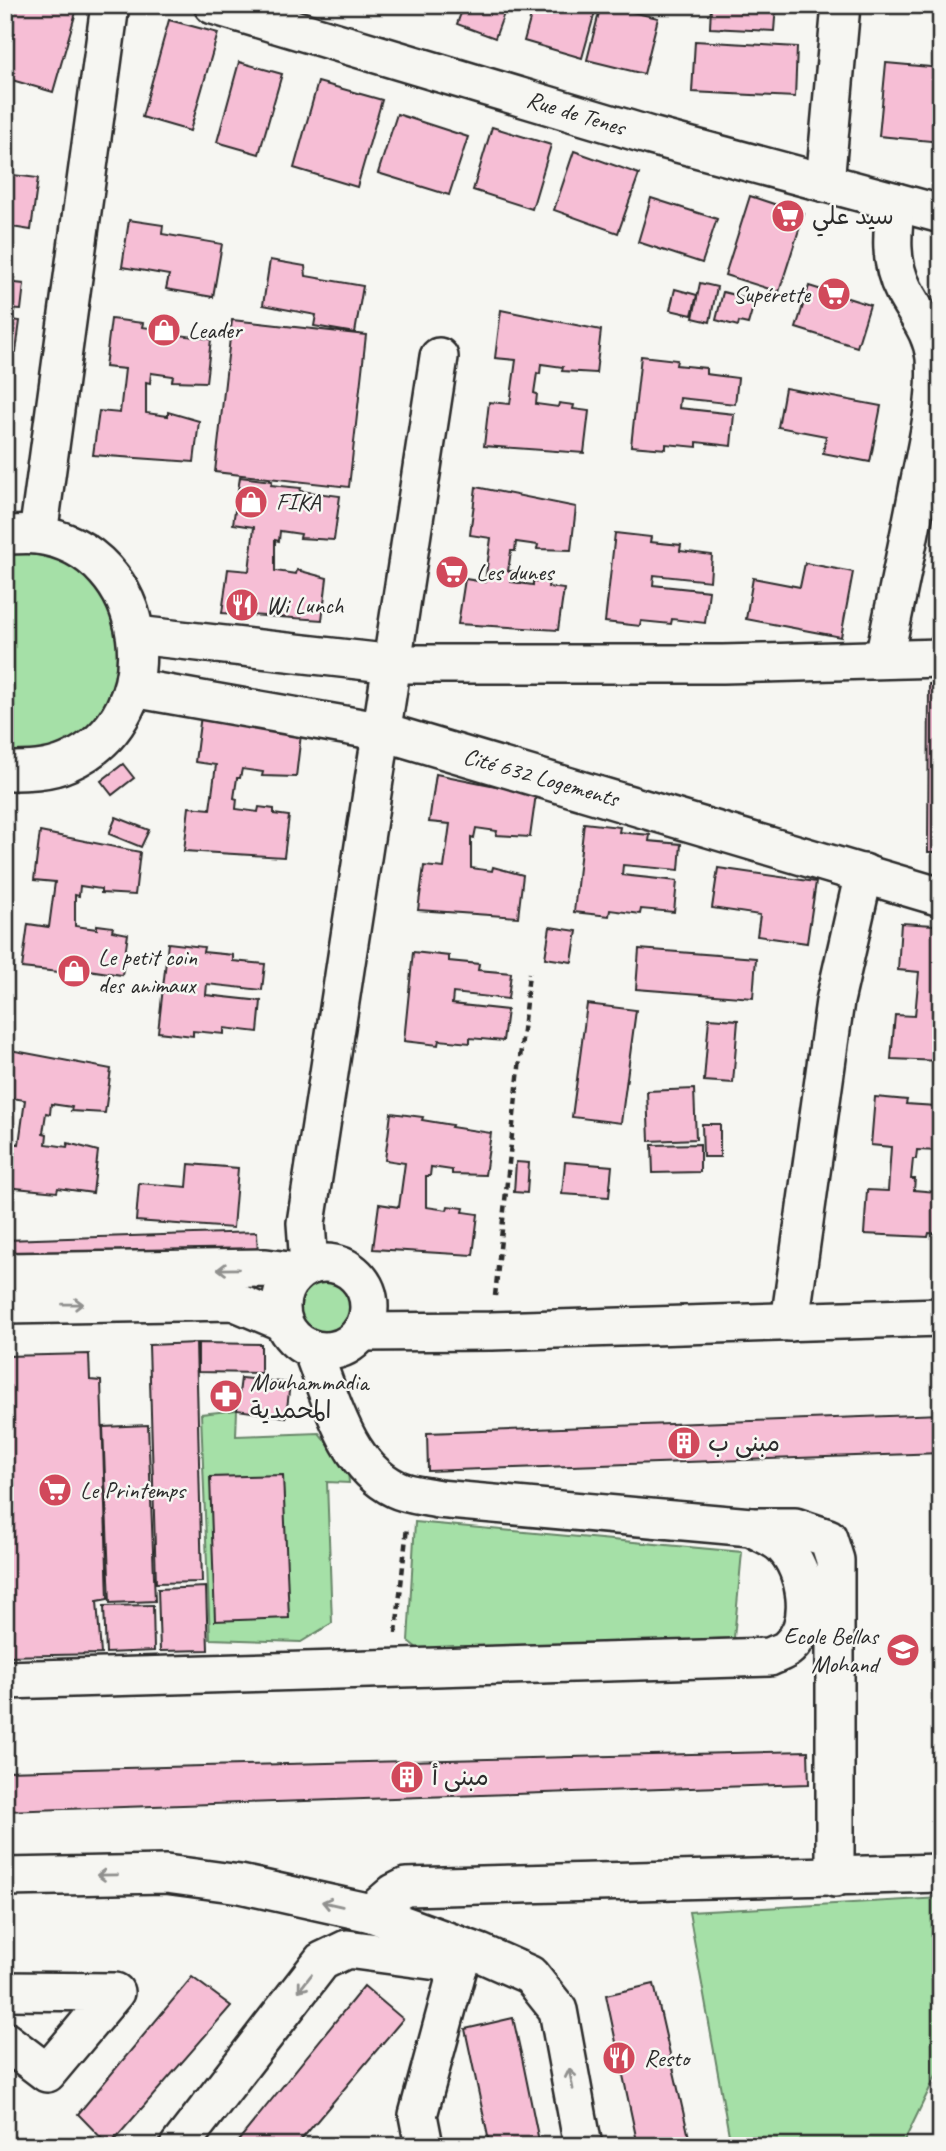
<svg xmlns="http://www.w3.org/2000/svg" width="946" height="2151" viewBox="0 0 946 2151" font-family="Caveat,'Playpen Sans Arabic',sans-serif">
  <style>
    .green { fill: #a5e0a7; stroke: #688669; stroke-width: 2 }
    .building { fill: #f6bed5; stroke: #2b2b2b; stroke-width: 2 }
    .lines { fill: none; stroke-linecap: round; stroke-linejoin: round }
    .minor-casing { stroke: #2b2b2b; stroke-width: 42 }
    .path { stroke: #2b2b2b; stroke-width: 4.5; stroke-dasharray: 7 5; stroke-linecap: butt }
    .minor { stroke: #f6f6f2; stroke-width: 37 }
    .oneway { stroke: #90908e }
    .labels { text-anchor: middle; stroke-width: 5; stroke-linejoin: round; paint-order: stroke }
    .street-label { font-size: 24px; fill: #2b2b2b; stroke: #f6f6f2 }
    .poi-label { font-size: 24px; fill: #2b2b2b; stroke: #f6f6f2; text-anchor: start }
  </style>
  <rect width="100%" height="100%" fill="#f6f6f2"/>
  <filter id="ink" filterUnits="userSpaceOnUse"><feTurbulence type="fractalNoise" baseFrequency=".0143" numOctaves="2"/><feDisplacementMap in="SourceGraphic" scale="14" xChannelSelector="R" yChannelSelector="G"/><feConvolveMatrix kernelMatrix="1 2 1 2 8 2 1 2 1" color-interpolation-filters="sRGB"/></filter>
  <g filter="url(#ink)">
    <!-- green -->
    <g class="green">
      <path d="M 27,551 C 73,561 110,582 121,632 C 124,643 119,658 117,669 C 116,679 116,692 113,701 C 96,743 45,757 5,754 L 5,553 Z"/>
      <circle cx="324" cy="1306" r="32"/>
      <polygon points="237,1410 236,1436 319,1433 348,1470 349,1483 327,1482 332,1623 301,1642 210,1639 201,1414"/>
      <polygon points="415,1522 742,1552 734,1638 422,1652 408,1641"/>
      <polygon points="941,1898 941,2065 902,2146 731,2146 689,1912"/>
    </g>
    <!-- building -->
    <g class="building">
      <polygon points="9,5 78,5 53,92 5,78 5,17"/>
      <polygon points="464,5 507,5 495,38 457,24"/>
      <polygon points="534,5 597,5 582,58 524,41"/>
      <polygon points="601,5 658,18 644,74 587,60"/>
      <polygon points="711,5 776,5 774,31 710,28"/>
      <polygon points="169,20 218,33 190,131 142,117"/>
      <polygon points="695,41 797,47 795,97 692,92"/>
      <polygon points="239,62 282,74 259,154 217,142"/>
      <polygon points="886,63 941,68 941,142 879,136"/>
      <polygon points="318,82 382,100 357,187 294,168"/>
      <polygon points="397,114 468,137 449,195 378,173"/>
      <polygon points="492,127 551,145 532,209 473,190"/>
      <polygon points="574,151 639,174 618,233 554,210"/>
      <polygon points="5,174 38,178 31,230 5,226"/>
      <polygon points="750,196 804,214 779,292 725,275"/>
      <polygon points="651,198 717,219 702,263 638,242"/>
      <polygon points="129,220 163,225 162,234 222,244 213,297 166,289 169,275 122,267"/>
      <polygon points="270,260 305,266 306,276 363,286 355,333 314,326 316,315 263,305"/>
      <polygon points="5,282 24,284 21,310 5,309"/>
      <polygon points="700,283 717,287 710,322 693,318"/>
      <polygon points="809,286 870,305 857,347 796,328"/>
      <polygon points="675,289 697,295 692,315 670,310"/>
      <polygon points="723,292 755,300 748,324 739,322 738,326 716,320"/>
      <polygon points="501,310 601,330 596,373 562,371 563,367 541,364 540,374 537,373 534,393 537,394 536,404 558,407 559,403 574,405 573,409 589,411 584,453 484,446 489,402 510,404 516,360 495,358"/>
      <polygon points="5,319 20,321 16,352 5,351"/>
      <polygon points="111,319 143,323 142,327 172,331 171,334 211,339 206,382 172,381 173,376 151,373 150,383 146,382 146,413 168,416 168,412 199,421 194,462 93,455 99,411 120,413 125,369 105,367"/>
      <polygon points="232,320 366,335 349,487 215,472"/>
      <polygon points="641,356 677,360 676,365 706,368 706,374 738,378 735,404 680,398 679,408 734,414 731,446 697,442 697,447 666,444 666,449 631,446"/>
      <polygon points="785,388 881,406 870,462 823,453 826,436 778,427"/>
      <polygon points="240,477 272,481 271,485 301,488 300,491 340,496 334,540 300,538 301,534 280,531 279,541 275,540 275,571 296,574 297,570 327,578 322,620 222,613 228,569 249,571 254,527 233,524"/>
      <polygon points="476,487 576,507 571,550 537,549 538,545 516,542 515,551 511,551 508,571 513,571 511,582 533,585 533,581 549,582 548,587 564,589 558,630 458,624 465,579 485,582 491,538 470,535"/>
      <polygon points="615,533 651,537 650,542 681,545 680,551 712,555 710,581 654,575 653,585 709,591 705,623 672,619 671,624 641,621 640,626 605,622"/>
      <polygon points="805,563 853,572 841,637 746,619 753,578 800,587"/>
      <polygon points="941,683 941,852 928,852 929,684"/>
      <polygon points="201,715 301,734 296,777 262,776 263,772 242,769 240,778 237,778 234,798 237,799 236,809 258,812 259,807 274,809 274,814 289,816 284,857 184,851 189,807 210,809 216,765 195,762"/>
      <polygon points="123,764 134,778 112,795 101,781"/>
      <polygon points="436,774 536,794 530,837 496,835 497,831 476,828 474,838 471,837 471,868 492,871 493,867 523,875 518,917 418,910 424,866 444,868 450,824 429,822"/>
      <polygon points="116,817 149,830 141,847 109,834"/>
      <polygon points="584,823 620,827 619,832 650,835 649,841 681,844 679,870 623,865 622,875 677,881 674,912 641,909 640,914 610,910 609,916 574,912"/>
      <polygon points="40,832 140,852 135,895 101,893 101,889 80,886 79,896 75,895 75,926 97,929 97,925 113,927 112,931 128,934 122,975 88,970 87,975 22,968 28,924 49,927 55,882 34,880"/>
      <polygon points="718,868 816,882 807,943 757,936 760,915 712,908"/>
      <polygon points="901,923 934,925 934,929 941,929 938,1004 941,1004 941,1061 891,1059 895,1015 915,1016 919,972 898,970"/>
      <polygon points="550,927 577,931 572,962 545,958"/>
      <polygon points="168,943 204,947 203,952 233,955 233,961 265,964 262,990 207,984 206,995 261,1001 258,1032 224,1028 224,1034 193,1031 193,1036 158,1032"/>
      <polygon points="639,949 756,958 753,998 636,989"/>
      <polygon points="413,952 449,956 449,961 479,964 478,970 511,973 508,999 453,993 452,1004 507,1010 503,1041 470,1038 470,1043 439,1040 438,1045 404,1041"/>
      <polygon points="587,1004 636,1010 621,1123 572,1117"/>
      <polygon points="709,1018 738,1020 733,1083 704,1081"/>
      <polygon points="10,1050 111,1069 105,1113 71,1111 72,1107 51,1104 50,1114 46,1113 43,1133 47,1134 46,1144 67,1147 68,1143 98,1151 93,1193 58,1188 57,1192 5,1187 5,1142 19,1144 25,1100 5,1097"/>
      <polygon points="694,1089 696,1139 649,1141 647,1091"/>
      <polygon points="875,1097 907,1100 906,1104 936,1106 935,1109 941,1109 941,1156 939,1151 917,1150 916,1159 913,1159 911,1179 915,1179 914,1190 936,1192 936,1187 941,1188 941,1234 929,1233 928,1237 864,1234 867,1190 888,1191 891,1147 871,1145"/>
      <polygon points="391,1113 423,1117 422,1120 452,1125 451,1127 491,1133 485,1175 452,1174 452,1170 431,1167 430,1176 426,1176 426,1207 447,1210 448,1206 464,1208 463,1212 478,1214 473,1255 373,1249 379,1204 399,1207 405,1163 385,1160"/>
      <polygon points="702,1124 720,1124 720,1157 703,1157"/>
      <polygon points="700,1144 700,1172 653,1173 652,1145"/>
      <polygon points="516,1162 529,1163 527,1193 514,1192"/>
      <polygon points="565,1162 612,1166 609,1197 562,1194"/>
      <polygon points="189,1164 238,1168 233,1228 136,1221 139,1183 187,1187"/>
      <polygon points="257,1232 258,1256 5,1265 5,1240"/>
      <polygon points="196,1343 202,1582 156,1583 149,1345"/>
      <polygon points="198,1343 261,1344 261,1373 198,1372"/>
      <polygon points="89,1354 90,1380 101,1381 108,1599 97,1601 101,1654 5,1656 5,1356"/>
      <polygon points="241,1378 290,1383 286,1417 237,1410"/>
      <polygon points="941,1414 941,1453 428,1471 427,1433"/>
      <polygon points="148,1425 155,1601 110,1603 103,1427"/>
      <polygon points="283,1475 289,1618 215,1621 210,1477"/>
      <polygon points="206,1587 208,1650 160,1651 158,1589"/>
      <polygon points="153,1605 154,1651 106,1653 104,1606"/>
      <polygon points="808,1751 809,1784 5,1811 5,1771"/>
      <polygon points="192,1977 231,2006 109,2146 78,2114"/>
      <polygon points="654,1984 691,2146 638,2146 606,1995"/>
      <polygon points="364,1986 403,2019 296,2146 234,2146"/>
      <polygon points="513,2018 522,2058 540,2146 490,2146 465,2029"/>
    </g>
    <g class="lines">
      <defs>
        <g id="minor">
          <polyline points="213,5 651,136 941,214"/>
          <polyline points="825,183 841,5"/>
          <path d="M 5,535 C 16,535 27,534 37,535 C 152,550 174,716 68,762 C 48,771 27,771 5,771"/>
          <polyline points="38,535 110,5"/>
          <polyline points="136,635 394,664 723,664 941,658"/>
          <path d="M 884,659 C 896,599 909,540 920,480 C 928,441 938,399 935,358 C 932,331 916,314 904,291 C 889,263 892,232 896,202"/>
          <polyline points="133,688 384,732 941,897"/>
          <circle cx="325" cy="1307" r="44"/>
          <polyline points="309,1265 306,1223 439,357"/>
          <polyline points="5,1272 266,1268 296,1272"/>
          <polyline points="5,1305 233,1301 283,1322"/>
          <polyline points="790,1322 835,1001 864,873"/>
          <polyline points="361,1332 491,1331 941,1317"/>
          <polyline points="752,1527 795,1527 828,1538 835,1560 835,1878"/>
          <path d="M 5,1680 L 770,1657 C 775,1654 784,1652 789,1647 C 816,1623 806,1570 784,1547 C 776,1538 761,1533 751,1527 L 438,1499 C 425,1496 408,1495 396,1489 C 346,1465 331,1398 312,1350"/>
          <polyline points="5,1877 166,1874 240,1884 371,1913 480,1953 530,1975 558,2010 583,2146"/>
          <polyline points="371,1913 394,1893 406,1887 941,1873"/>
          <polyline points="5,1991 115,1992 47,2073 5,2041"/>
          <polyline points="179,2146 322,1961 347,1949 460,1964"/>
          <polyline points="424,2146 418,2115 459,1964"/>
        </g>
      </defs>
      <!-- minor casing -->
      <use href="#minor" class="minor-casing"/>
      <!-- path -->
      <g class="path">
        <polyline points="495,1296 529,973"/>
        <polyline points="396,1633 407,1527"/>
      </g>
      <!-- minor -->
      <use href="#minor" class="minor"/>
    </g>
    <!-- one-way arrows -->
    <defs><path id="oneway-shaft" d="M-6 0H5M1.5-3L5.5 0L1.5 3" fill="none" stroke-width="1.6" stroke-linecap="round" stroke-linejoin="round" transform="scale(1.75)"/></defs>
    <g class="oneway">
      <use href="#oneway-shaft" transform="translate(228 1269) rotate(179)"/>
      <use href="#oneway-shaft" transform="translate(73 1304) rotate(-1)"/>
      <use href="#oneway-shaft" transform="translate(107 1875) rotate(179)"/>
      <use href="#oneway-shaft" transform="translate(332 1904) rotate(-167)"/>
      <use href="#oneway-shaft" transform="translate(305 1983) rotate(128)"/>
      <use href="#oneway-shaft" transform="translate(571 2079) rotate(-101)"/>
    </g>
  </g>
  <!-- icons -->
  <defs>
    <symbol id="supermarket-disc" viewBox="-11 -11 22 22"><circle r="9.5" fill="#d1495b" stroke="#f6f6f2"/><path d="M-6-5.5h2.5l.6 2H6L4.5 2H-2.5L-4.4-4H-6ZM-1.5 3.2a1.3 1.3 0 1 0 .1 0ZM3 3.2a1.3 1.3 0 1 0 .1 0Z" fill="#fff"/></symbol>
    <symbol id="shop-disc" viewBox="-11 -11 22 22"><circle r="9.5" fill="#d1495b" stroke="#f6f6f2"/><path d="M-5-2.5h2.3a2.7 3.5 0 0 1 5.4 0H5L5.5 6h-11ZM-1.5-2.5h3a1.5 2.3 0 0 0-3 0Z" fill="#fff"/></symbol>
    <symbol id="restaurant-disc" viewBox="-11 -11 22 22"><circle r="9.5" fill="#d1495b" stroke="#f6f6f2"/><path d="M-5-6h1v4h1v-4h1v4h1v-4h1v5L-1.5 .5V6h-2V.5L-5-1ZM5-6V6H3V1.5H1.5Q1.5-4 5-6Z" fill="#fff"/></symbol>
    <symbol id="pharmacy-disc" viewBox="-11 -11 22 22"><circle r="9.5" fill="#d1495b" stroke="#f6f6f2"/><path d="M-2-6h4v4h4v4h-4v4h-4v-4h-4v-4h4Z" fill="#fff"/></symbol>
    <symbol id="building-disc" viewBox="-11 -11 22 22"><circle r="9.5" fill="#d1495b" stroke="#f6f6f2"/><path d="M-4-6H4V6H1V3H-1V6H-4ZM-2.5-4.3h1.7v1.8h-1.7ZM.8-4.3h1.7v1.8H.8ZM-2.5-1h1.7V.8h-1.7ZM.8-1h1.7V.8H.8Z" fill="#fff"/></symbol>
    <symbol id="school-disc" viewBox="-11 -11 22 22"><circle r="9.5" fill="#d1495b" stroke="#f6f6f2"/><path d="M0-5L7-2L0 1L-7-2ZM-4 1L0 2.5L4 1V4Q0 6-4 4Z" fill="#fff"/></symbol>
  </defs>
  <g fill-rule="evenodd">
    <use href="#supermarket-disc" x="769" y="197" width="38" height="38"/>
    <use href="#supermarket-disc" x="815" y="275" width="38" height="38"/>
    <use href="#shop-disc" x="145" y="311" width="38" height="38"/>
    <use href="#shop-disc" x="232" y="483" width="38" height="38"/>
    <use href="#supermarket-disc" x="433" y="553" width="38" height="38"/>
    <use href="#restaurant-disc" x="223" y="586" width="38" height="38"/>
    <use href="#shop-disc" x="55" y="952" width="38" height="38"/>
    <use href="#pharmacy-disc" x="207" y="1377" width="38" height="38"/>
    <use href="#building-disc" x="665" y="1424" width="38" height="38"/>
    <use href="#supermarket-disc" x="36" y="1471" width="38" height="38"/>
    <use href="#school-disc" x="884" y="1631" width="38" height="38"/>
    <use href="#building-disc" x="388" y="1758" width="38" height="38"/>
    <use href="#restaurant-disc" x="600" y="2039" width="38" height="38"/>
  </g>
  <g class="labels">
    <!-- street labels -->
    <g class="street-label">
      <text transform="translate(576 113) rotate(17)" y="8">Rue de Tenes</text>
      <text transform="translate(541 777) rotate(16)" y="8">Cité 632 Logements</text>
    </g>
    <!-- poi labels -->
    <g class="poi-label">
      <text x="812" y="224">سيد علي</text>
      <text x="810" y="302" text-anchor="end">Supérette</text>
      <text x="188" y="338">Leader</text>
      <text x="276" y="510">FIKA</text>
      <text x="476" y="580">Les dunes</text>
      <text x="266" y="613">Wi Lunch</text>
      <text x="98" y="965">Le petit coin<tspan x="98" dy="28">des animaux</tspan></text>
      <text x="250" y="1390">Mouhammadia<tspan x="250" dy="28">المحمدية</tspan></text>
      <text x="708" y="1451">مبنى ب</text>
      <text x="80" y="1498">Le Printemps</text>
      <text x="878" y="1644" text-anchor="end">Ecole Bellas<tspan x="878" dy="28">Mohand</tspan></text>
      <text x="432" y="1785">مبنى أ</text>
      <text x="644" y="2066">Resto</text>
    </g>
  </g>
  <!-- margin -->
  <rect width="946" height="2151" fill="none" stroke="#f6f6f2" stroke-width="28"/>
  <rect x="14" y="14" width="918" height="2123" fill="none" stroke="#2b2b2b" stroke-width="2.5" filter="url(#ink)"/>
</svg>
